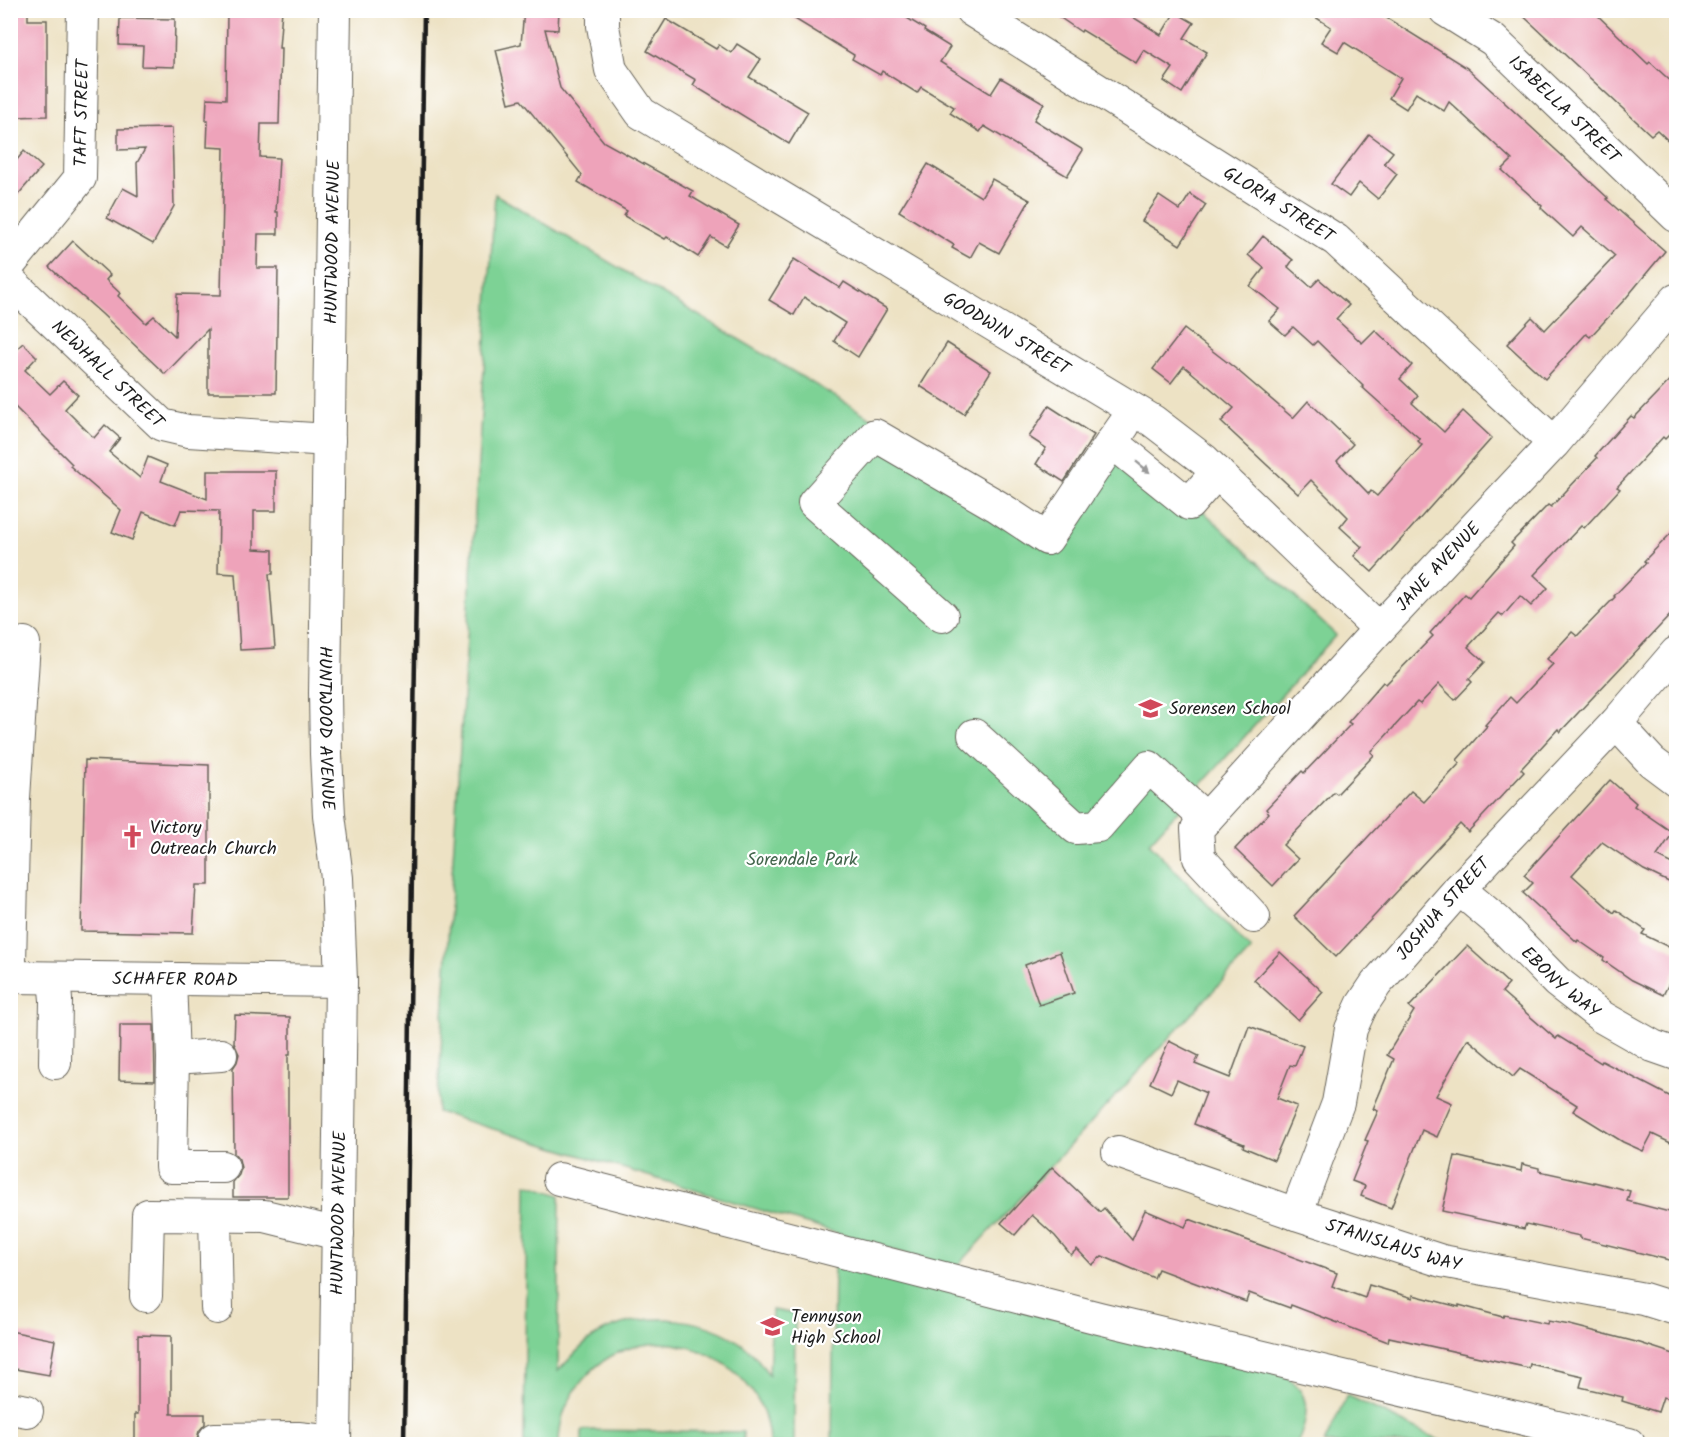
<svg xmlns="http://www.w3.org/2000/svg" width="1687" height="1455" viewBox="0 0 1687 1455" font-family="Kalam,sans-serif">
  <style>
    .green { fill: #7dd295; stroke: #4c7758; stroke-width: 1.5 }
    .building { fill: #eea3ba }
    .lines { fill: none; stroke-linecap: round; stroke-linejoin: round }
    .minor-casing { stroke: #656157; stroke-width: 34 }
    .minor { stroke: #fff; stroke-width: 32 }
    .rail { stroke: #1c1c1c; stroke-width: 4.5 }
    .oneway { fill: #999 }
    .labels { text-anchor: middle; stroke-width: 4.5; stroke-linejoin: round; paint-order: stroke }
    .street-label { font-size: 18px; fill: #1c1c1c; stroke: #fff }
    .poi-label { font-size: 18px; fill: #1c1c1c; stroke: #fff; text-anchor: start }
    .park-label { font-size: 18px; fill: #43654c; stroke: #fff }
  </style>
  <rect width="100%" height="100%" fill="#fff"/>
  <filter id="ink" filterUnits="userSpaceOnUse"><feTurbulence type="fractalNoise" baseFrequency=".0167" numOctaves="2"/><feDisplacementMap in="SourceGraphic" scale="12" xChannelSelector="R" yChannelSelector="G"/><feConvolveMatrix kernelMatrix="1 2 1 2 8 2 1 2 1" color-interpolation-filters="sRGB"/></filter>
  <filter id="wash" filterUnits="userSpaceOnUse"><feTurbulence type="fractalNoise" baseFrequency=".008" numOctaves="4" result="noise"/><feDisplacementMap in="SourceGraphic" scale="24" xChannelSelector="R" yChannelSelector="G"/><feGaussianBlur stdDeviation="1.35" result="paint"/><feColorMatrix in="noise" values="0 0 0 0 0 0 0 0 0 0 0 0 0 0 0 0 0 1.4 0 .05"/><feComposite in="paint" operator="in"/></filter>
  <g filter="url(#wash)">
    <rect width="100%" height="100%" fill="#ede2c4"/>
    <!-- green -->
    <g class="green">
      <polygon points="495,194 1049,524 1108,440 1159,470 1336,635 1149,843 1251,950 955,1269 437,1112"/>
      <path d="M 527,1184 L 560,1195 L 558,1371 C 570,1359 581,1345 595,1336 C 640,1307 719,1316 755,1356 C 760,1362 765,1369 769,1375 L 772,1310 L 795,1314 L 794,1444 L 769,1444 C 769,1381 703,1334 643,1345 C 595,1353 559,1397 559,1444 L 524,1444 Z"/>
      <path d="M 834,1260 L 1282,1374 C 1312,1392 1310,1416 1297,1444 L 832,1444 Z"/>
      <polygon points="1347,1395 1445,1443 1445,1444 1324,1444"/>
      <polygon points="582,1430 743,1432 743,1444 582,1444"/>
    </g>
    <g id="blocks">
      <!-- building -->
      <g class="building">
        <polygon points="10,10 28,10 28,20 47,20 47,116 15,117 15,41 10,41"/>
        <polygon points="227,10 282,10 279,48 281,48 279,124 261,124 260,157 279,158 276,212 278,212 278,234 258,234 257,268 278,268 276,393 208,393 208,329 165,374 102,314 49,267 73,241 110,275 106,280 120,293 118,296 146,323 154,316 175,336 177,294 221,295 224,148 207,147 208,121 206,121 207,98 226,99"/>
        <polygon points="524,10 559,10 558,30 545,29 560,88 604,142 693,191 690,196 739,225 726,246 711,237 698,257 667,237 665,239 624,216 627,211 578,182 582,175 521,100 509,103 496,50 521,44"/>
        <polygon points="780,10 894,10 925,29 924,31 950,47 940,62 991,94 1001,78 1044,103 1034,120 1083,150 1067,176 984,126 980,132 950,113 954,107 921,87 917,93 882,71 880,75 852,59 854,55"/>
        <polygon points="1049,10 1122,10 1161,35 1175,12 1194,23 1184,38 1207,52 1182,93 1164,81 1173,68 1144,50 1136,63 1082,30 1081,32"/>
        <polygon points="1304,10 1374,10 1467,68 1608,198 1606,199 1665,251 1626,298 1590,337 1586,334 1545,379 1507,344 1532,317 1545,330 1615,256 1582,227 1573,237 1541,208 1542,206 1502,170 1512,160 1449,102 1444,111 1416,93 1406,109 1389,98 1401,78 1344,42 1338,52 1321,42 1331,27"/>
        <polygon points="1517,10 1592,10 1648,64 1650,62 1677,87 1677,149 1657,130 1651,135"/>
        <polygon points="120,18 175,19 174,67 142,66 143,46 119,45"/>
        <polygon points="666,19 716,49 719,45 731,53 737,44 761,59 749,77 808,112 789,144 693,85 696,80 647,51"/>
        <polygon points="172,128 174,206 153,244 107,218 123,188 138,196 137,163 145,149 118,150 118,129"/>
        <polygon points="1369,134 1393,152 1384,163 1397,174 1378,199 1359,183 1349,197 1331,184"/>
        <polygon points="24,151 42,167 16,197 16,161"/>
        <polygon points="928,164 981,197 992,179 1030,200 999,253 979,242 970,258 952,248 954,245 899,211"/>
        <polygon points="1190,194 1206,205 1180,245 1142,221 1159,196 1180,210"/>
        <polygon points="1263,236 1293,260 1288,267 1311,287 1319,279 1349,305 1336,319 1362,343 1375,330 1412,365 1400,379 1418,396 1412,403 1444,432 1463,411 1492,438 1372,572 1354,556 1362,547 1340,527 1348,517 1311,480 1298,494 1221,422 1234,408 1184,366 1171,383 1153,369 1184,329 1236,369 1293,418 1308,401 1353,444 1337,461 1369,494 1371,491 1377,496 1422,445 1418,441 1420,439 1362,387 1363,386 1317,341 1313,345 1293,327 1285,335 1269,321 1280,309 1250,286 1264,268 1248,255"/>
        <polygon points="794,259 840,288 844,282 887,309 858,357 834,341 845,323 804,297 794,315 769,300"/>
        <polygon points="23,343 37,357 25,370 50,394 63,381 78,395 65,409 94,438 105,425 120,438 109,452 140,478 148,457 167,465 161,481 207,499 207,471 276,471 276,511 254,511 254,549 273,550 273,574 269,574 275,648 240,650 235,574 218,573 219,511 181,510 175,525 143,512 132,540 112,532 121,510 70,466 72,464 10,402 10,355"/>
        <polygon points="947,343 991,371 964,414 920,386"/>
        <polygon points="1677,373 1677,427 1665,439 1663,437 1617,487 1620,489 1584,528 1581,526 1534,575 1548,588 1531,606 1520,596 1503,616 1499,613 1468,647 1485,662 1469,679 1472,682 1455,700 1439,684 1420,704 1417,702 1371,752 1374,755 1337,794 1334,792 1283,845 1298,859 1273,886 1235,849 1269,813 1266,809 1302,771 1304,773 1351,724 1348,722 1383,682 1386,684 1433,636 1430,633 1465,594 1469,597 1514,546 1511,543 1548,505 1551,507 1597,458 1595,456 1631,416 1634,418"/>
        <polygon points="1049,406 1094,435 1064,482 1036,464 1046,448 1029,437"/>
        <polygon points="1677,527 1677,608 1560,732 1558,729 1521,769 1524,772 1468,832 1460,824 1336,957 1294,916 1411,791 1424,802 1460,763 1457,760 1487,726 1485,725 1510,697 1516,703 1553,664 1547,659 1572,632 1577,636 1615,597 1614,596 1646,563 1644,561"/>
        <polygon points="85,760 209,765 209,885 196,885 193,933 81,931"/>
        <polygon points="1610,780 1636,803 1634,806 1673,833 1657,856 1677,866 1677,886 1644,870 1602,842 1572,875 1614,913 1616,910 1645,930 1642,934 1677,951 1677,968 1663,995 1632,980 1603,960 1604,958 1578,940 1577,942 1523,893 1533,883 1524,875"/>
        <polygon points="1467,946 1509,984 1502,992 1556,1039 1558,1036 1601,1063 1602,1061 1677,1100 1677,1146 1652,1134 1643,1151 1623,1142 1573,1111 1577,1105 1520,1069 1513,1077 1468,1039 1436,1096 1452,1103 1437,1137 1422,1130 1391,1208 1361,1196 1365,1186 1352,1181 1368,1141 1365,1140 1378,1111 1373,1109 1394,1059 1387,1055 1414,1011 1409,1007"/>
        <polygon points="1060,952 1074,993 1039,1005 1025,965"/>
        <polygon points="1280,952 1323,992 1298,1020 1254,980"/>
        <polygon points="235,1015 290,1017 290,1055 288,1055 288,1197 233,1197 233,1182 239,1175 241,1168 239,1159 234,1153 233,1068 237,1062 239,1054 234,1043"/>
        <polygon points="120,1025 154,1025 155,1081 119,1080"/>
        <polygon points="1249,1026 1303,1046 1295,1066 1290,1065 1277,1098 1297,1106 1274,1160 1243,1147 1244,1144 1194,1124 1206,1093 1177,1080 1171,1093 1150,1083 1169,1041 1199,1056 1195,1064 1230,1078"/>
        <polygon points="1455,1156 1521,1171 1522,1164 1539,1168 1539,1171 1594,1183 1594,1182 1630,1191 1627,1201 1677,1214 1677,1262 1580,1238 1580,1236 1526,1224 1524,1229 1442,1211"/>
        <polygon points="1052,1167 1100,1212 1104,1208 1132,1240 1145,1210 1185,1227 1189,1219 1337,1273 1332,1286 1365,1298 1369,1285 1413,1298 1413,1295 1459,1307 1459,1305 1503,1317 1504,1315 1547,1324 1548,1321 1570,1325 1640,1343 1677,1355 1677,1401 1663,1397 1658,1412 1622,1401 1623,1397 1580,1387 1583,1376 1530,1364 1529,1368 1389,1337 1388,1342 1291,1305 1290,1308 1249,1293 1246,1302 1158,1269 1154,1278 1102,1256 1092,1265 1077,1249 1071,1255 1055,1236 1032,1215 1015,1235 1001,1223"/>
        <polygon points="10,1331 55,1340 49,1375 10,1368"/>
        <polygon points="138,1335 171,1336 171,1414 205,1414 205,1424 199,1431 197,1439 198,1444 135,1444 135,1414 138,1414"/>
      </g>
    </g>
  </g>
  <g filter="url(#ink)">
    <use href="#blocks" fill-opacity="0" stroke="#656157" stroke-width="1.5"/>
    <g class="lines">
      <defs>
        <g id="minor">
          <path id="s1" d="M 335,10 L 325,693 L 326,754 L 329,815 L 337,878 L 341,981 L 335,1444"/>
          <path id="s2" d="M 603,10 L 603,26 L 611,70 L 641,113 L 1153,421 L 1204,460 L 1379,629"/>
          <path id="s3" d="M 971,10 L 1336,240 L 1554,443"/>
          <path id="s4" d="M 1445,10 L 1493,40 L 1676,216"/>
          <path id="s5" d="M 10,264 L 80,178 L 83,10"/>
          <path id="s6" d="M 10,281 L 162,425 L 188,431 L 329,440"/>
          <polyline points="1124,425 1112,442 1189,504 1217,472"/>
          <polyline points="942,616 814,503 875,435 997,506 1047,539 1112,442"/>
          <polyline points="1616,723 1652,762 1676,780"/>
          <polyline points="974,735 1076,828 1098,826 1149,767 1206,819"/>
          <path id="s7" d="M 1459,889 L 1497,921 L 1557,982 L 1602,1017 L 1653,1046 L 1676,1054"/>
          <path id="s8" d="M 1254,917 L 1199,858 L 1197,829 L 1379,629 L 1554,443 L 1676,300"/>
          <polyline points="10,962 14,798 24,643"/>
          <path id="s9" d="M 10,977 L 341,981"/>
          <polyline points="54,978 56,1000 55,1063"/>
          <polyline points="170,979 173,1058 221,1055"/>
          <polyline points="173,1058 171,1167 223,1167"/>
          <path id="s10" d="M 1118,1152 L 1296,1214 L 1442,1261 L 1644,1299 L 1676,1309"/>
          <polyline points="559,1179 1099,1318 1629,1444"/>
          <path id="s11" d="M 1296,1214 L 1338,1103 L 1351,1029 L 1362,1005 L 1376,984 L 1459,889 L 1616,723 L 1676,653"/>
          <polyline points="215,1216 217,1308"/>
          <polyline points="146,1296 148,1215 265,1216 338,1234"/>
          <polyline points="10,1408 27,1411"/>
          <polyline points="215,1439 298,1438 335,1442"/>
        </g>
      </defs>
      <!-- minor casing -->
      <use href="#minor" class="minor-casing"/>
      <!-- minor -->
      <use href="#minor" class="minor"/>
      <!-- rail -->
      <polyline class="rail" points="404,1444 424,10"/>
    </g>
    <!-- one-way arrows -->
    <defs><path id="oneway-solid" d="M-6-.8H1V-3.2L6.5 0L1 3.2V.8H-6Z" transform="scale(1.5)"/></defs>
    <use class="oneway" href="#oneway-solid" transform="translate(1143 467) rotate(39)"/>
  </g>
  <!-- icons -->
  <defs>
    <symbol id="school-bare" viewBox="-9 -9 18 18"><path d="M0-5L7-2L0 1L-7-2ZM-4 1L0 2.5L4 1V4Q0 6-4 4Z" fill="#d1495b" stroke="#fff" stroke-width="2.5" paint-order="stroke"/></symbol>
    <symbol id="church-bare" viewBox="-9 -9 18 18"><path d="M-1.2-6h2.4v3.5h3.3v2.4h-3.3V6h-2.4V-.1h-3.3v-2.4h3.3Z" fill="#d1495b" stroke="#fff" stroke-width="2.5" paint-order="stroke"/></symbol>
  </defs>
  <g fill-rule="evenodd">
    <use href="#school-bare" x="1134" y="692" width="33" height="33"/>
    <use href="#church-bare" x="116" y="820" width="33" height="33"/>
    <use href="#school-bare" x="756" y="1310" width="33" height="33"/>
  </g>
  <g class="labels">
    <!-- street labels -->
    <g class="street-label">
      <text dy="6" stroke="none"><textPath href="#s4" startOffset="156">ISABELLA STREET</textPath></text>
      <text dy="6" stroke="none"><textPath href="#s5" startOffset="176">TAFT STREET</textPath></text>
      <text dy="6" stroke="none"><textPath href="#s3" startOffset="364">GLORIA STREET</textPath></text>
      <text transform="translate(332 242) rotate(-89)" y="6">HUNTWOOD AVENUE</text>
      <text dy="6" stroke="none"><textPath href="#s2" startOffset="540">GOODWIN STREET</textPath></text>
      <text dy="6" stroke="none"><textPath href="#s6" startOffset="135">NEWHALL STREET</textPath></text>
      <text dy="6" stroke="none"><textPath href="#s8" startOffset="466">JANE AVENUE</textPath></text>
      <text dy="6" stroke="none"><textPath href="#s1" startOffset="718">HUNTWOOD AVENUE</textPath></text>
      <text dy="6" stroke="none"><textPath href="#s11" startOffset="346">JOSHUA STREET</textPath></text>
      <text dy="6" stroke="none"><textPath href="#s9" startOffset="165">SCHAFER ROAD</textPath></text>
      <text dy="6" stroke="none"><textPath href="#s7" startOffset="138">EBONY WAY</textPath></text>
      <text transform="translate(338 1213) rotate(-89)" y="6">HUNTWOOD AVENUE</text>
      <text dy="6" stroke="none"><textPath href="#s10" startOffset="291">STANISLAUS WAY</textPath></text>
    </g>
    <!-- poi labels -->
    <g class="poi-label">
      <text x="1169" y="714">Sorensen School</text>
      <text x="150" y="833">Victory<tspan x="150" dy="21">Outreach Church</tspan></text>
      <text x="791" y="1322">Tennyson<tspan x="791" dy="21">High School</tspan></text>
    </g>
    <!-- park labels -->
    <g class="park-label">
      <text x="802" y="865">Sorendale Park</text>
    </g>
  </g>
  <!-- margin -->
  <rect width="1687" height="1455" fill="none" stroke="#fff" stroke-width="36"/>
</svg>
